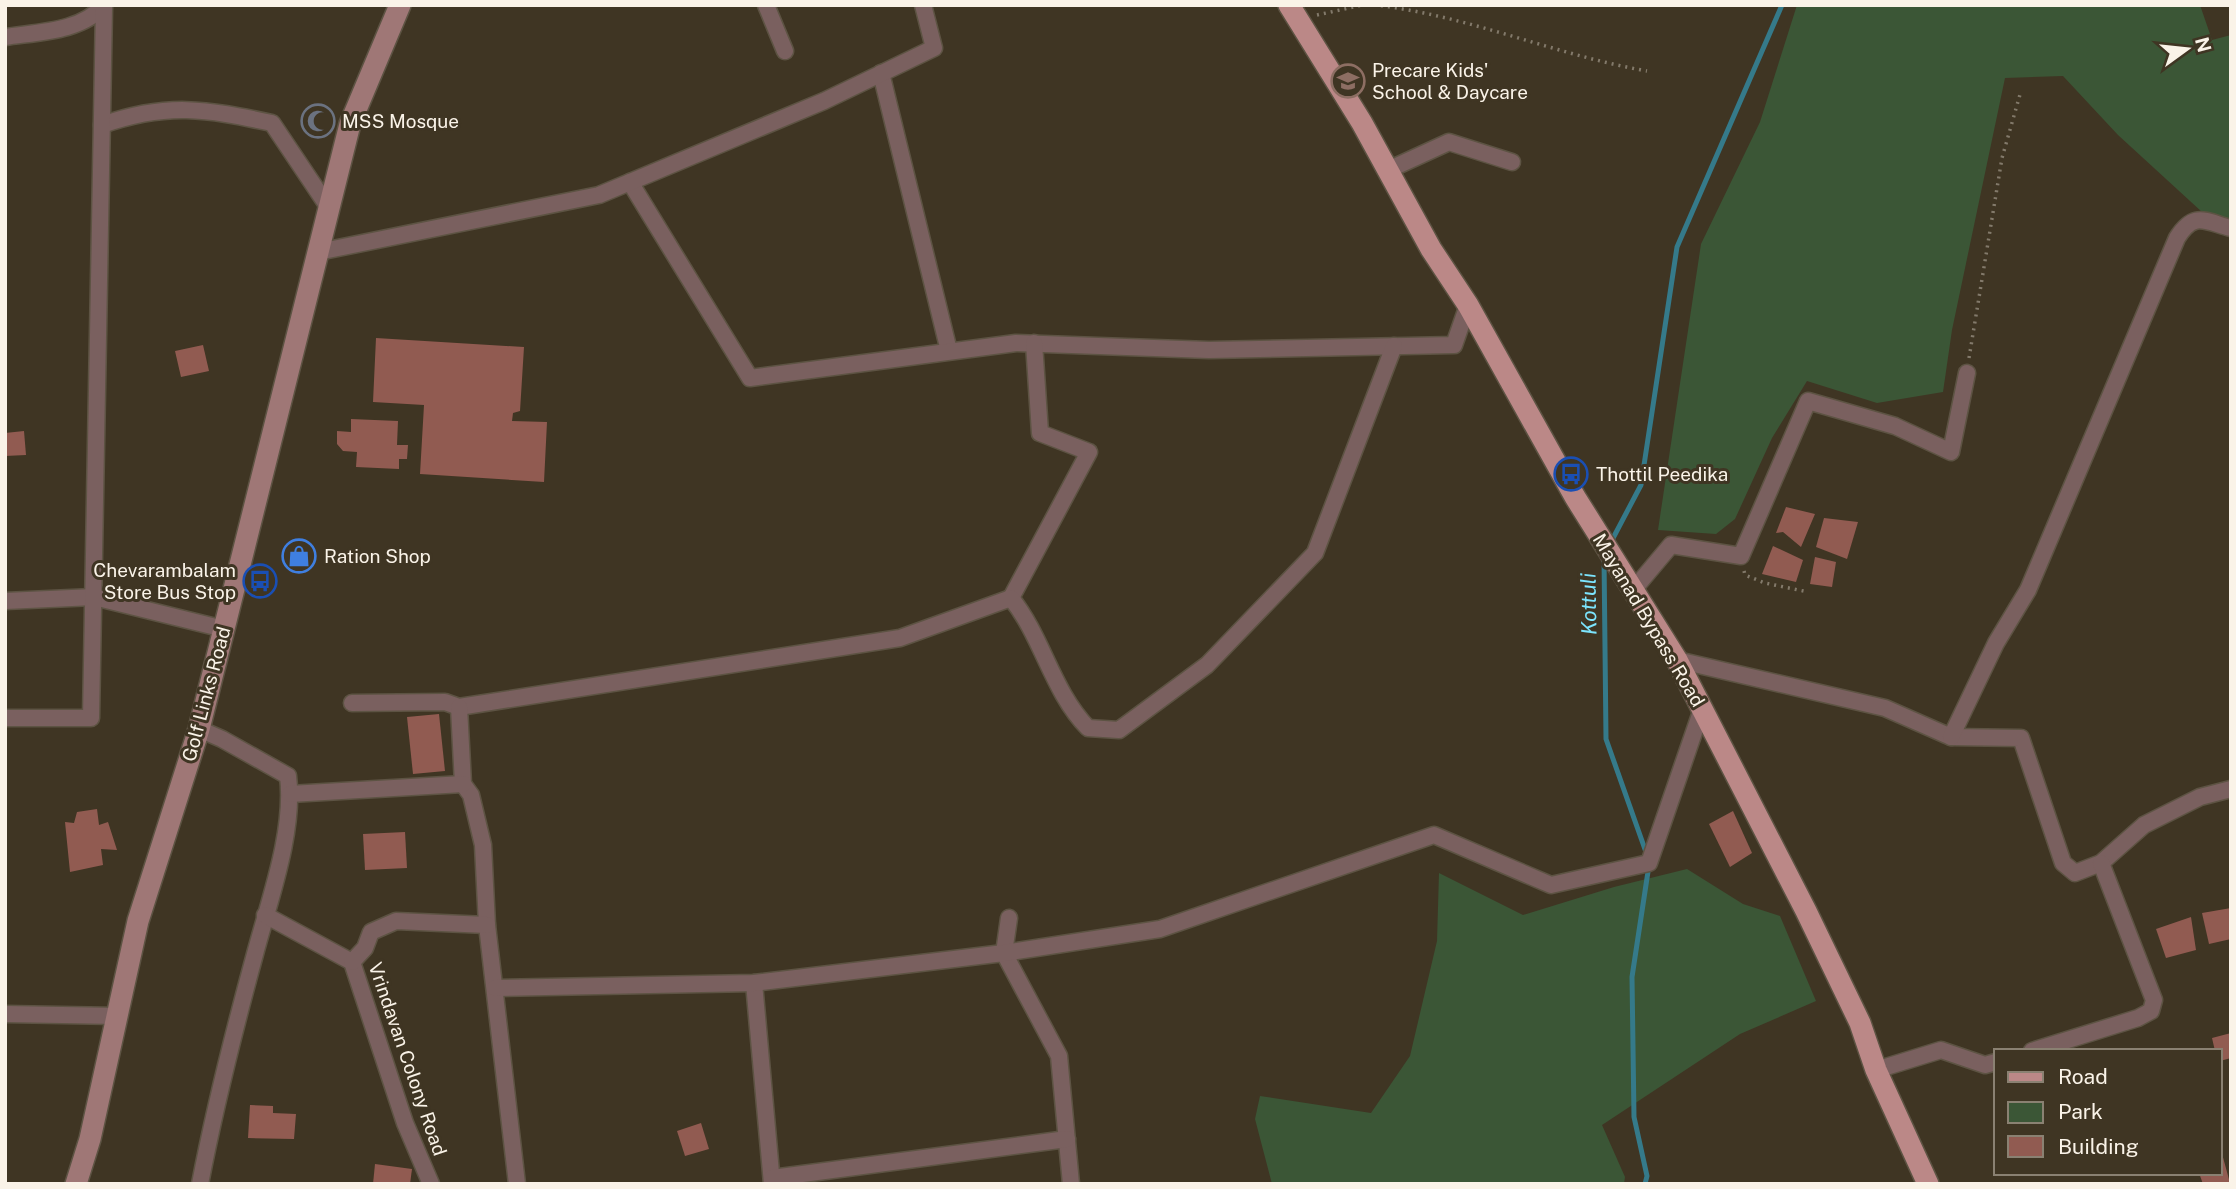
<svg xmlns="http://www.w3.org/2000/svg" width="2236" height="1189" viewBox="0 0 2236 1189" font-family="'Public Sans',sans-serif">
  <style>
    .green { fill: #3b5636 }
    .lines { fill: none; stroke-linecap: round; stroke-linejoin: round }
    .stream { stroke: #357a8a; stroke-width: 5 }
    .building { fill: #915b51 }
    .street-casing { stroke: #5d5343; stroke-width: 19 }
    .secondary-casing { stroke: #5d5343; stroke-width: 24 }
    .primary-casing { stroke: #5d5343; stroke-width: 24 }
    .path { stroke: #837a6b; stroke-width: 3.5; stroke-dasharray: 2 5; stroke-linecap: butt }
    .street { stroke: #7a605f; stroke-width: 16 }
    .secondary { stroke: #9f7776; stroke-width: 21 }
    .primary { stroke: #bb8887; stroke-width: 21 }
    .labels { text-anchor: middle; stroke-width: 6; stroke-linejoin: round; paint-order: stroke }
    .poi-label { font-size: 19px; fill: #faf3e8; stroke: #3f3523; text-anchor: start }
    .street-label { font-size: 19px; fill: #faf3e8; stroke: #3f3523 }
    .water-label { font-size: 21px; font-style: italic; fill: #7ce5fe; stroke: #3f3523 }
  </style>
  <rect width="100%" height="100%" fill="#3f3523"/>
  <!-- green -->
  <g class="green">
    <polygon points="1797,5 2200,5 2212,40 2231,35 2231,229 2214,223 2118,135 2063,76 2005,78 1952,330 1943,392 1877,403 1807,381 1772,438 1735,519 1716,534 1658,530 1701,244 1760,122"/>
    <polygon points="1687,869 1743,904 1780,916 1816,1001 1740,1034 1602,1125 1625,1177 1624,1184 1272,1184 1255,1119 1260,1096 1371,1113 1410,1056 1437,941 1439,873 1523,915 1614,887"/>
  </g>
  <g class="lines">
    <!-- stream -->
    <g class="stream">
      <polyline points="1611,542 1641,485 1677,247 1782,5"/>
      <polyline points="1604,557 1606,739 1647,855"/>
      <polyline points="1645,1184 1647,1176 1634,1117 1632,977 1649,865"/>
    </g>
  </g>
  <!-- building -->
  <g class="building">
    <polygon points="376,338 524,347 520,411 513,413 512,421 547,422 544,482 420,474 424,405 373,402"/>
    <polygon points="203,345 209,371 181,377 175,351"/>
    <polygon points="351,419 398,421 397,445 408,445 407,459 399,459 399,469 356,467 357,452 343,451 337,444 337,431 351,432"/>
    <polygon points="24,431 26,455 5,456 5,433"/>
    <polygon points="1786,507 1815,514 1801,547 1783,532 1776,533"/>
    <polygon points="1824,518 1858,522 1847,559 1816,547"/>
    <polygon points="1773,546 1803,560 1796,582 1762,574"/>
    <polygon points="1815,557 1836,562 1832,587 1810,584"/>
    <polygon points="439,714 445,771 413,774 407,717"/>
    <polygon points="97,809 99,825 108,822 117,850 101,849 103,865 70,872 65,822 74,823 77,812"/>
    <polygon points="1733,811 1752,853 1730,867 1709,824"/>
    <polygon points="405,832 407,868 365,870 363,834"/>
    <polygon points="2231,908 2231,939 2209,944 2202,913"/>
    <polygon points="2191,917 2196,950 2166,958 2156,929"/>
    <polygon points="2231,1033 2231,1058 2220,1061 2220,1051 2215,1051 2212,1038"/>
    <polygon points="250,1105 273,1106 273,1113 296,1114 294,1139 248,1138"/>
    <polygon points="701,1123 709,1149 685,1156 677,1131"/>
    <polygon points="2221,1150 2230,1183 2203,1184 2199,1173 2220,1173"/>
    <polygon points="375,1164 412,1169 410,1184 373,1184"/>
  </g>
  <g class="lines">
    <defs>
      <g id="street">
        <polyline points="766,5 785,51"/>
        <path d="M 5,37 C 37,32 82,32 104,5"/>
        <polyline points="881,73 949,351"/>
        <path d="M 102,125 C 168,102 205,109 272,123 L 329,208"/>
        <polyline points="1388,170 1449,142 1512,162"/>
        <polyline points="630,182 750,378 1016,343 1209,350 1454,345 1468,305"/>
        <polyline points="318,252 599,195 824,101 934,48 923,5"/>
        <polyline points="1634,589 1671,545 1741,556 1808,401 1895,426 1951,452 1967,373"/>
        <polyline points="1011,598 1089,452 1040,433 1034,343"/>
        <polyline points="5,601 94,597 224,629"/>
        <polyline points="1677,660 1885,708 1951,737 2021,738 2063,863 2075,873 2101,863 2144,825 2200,797 2231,789"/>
        <path d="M 352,703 L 445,702 L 459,707 L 900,638 L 1011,598 C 1043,638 1052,691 1088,728 L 1119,730 L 1207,665 L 1315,553 L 1394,346"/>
        <polyline points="459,707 463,784 471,795 483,845 487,925 517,1184"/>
        <polyline points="5,718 91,718 104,7"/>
        <path d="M 199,729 L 222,739 L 288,776 C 295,831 269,901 255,954 C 234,1031 215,1106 200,1184"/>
        <path d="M 1951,737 L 1996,643 L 2028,590 L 2177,238 C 2194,211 2204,221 2231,228"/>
        <polyline points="290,794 463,784"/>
        <polyline points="265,915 352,962 405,1123 431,1184"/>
        <polyline points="1009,918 1004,953 1059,1056 1071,1184"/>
        <polyline points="352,962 365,948 371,932 396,921 487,925"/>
        <polyline points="754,983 772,1184"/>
        <polyline points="495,988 754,983 1004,953 1160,929 1434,835 1551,885 1649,863 1702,709"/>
        <polyline points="5,1014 118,1016"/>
        <polyline points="2032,1051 2138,1018 2151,1011 2154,1000 2101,863"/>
        <polyline points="1876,1070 1941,1050 1985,1065 1996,1062"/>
        <polyline points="772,1178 1067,1139"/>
      </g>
      <polyline id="secondary" points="76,1184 90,1139 138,921 199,729 350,124 400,5"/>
      <polyline id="primary" points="1289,5 1362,123 1431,249 1468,305 1575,497 1677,660 1806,911 1860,1023 1876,1070 1928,1184"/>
    </defs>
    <!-- street casing -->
    <use href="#street" class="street-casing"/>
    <!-- secondary casing -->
    <use href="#secondary" class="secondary-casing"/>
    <!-- primary casing -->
    <use href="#primary" class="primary-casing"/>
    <!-- path -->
    <g class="path">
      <path d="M 1374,5 C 1467,15 1555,55 1647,71"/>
      <polyline points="1317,15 1363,5"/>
      <polyline points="1969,358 2002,158 2021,91"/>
      <polyline points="1744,571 1745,575 1765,583 1808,592"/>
    </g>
    <!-- street -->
    <use href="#street" class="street"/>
    <!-- secondary -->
    <use href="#secondary" class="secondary"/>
    <!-- primary -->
    <use href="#primary" class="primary"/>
  </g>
  <!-- icons -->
  <defs>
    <symbol id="school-ring" viewBox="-11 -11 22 22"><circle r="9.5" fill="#3f3523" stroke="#8d6e63" stroke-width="1.5"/><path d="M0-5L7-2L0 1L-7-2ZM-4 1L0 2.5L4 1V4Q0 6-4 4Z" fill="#8d6e63"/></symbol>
    <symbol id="mosque-ring" viewBox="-11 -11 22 22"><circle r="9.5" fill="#3f3523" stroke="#6b7280" stroke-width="1.5"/><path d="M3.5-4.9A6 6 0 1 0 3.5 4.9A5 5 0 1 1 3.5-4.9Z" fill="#6b7280"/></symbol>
    <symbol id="bus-ring" viewBox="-11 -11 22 22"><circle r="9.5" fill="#3f3523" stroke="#1a4fb4" stroke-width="1.5"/><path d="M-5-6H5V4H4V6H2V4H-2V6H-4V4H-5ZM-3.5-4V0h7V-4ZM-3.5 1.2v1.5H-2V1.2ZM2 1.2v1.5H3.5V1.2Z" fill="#1a4fb4"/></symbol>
    <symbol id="shop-ring" viewBox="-11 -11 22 22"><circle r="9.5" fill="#3f3523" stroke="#3f7fe0" stroke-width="1.5"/><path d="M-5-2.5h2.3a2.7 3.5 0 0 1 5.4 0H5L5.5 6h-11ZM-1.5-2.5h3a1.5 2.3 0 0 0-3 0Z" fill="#3f7fe0"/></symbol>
  </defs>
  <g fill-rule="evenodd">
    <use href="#school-ring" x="1329" y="62" width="38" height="38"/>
    <use href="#mosque-ring" x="299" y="102" width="38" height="38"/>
    <use href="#bus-ring" x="1552" y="455" width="38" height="38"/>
    <use href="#shop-ring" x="280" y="537" width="38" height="38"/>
    <use href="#bus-ring" x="241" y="562" width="38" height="38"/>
  </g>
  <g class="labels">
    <!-- poi labels -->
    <g class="poi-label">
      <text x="1372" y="77">Precare Kids'<tspan x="1372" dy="22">School &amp; Daycare</tspan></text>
      <text x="342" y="128">MSS Mosque</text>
      <text x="1596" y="481">Thottil Peedika</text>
      <text x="324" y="563">Ration Shop</text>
      <text x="236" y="577" text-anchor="end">Chevarambalam<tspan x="236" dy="22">Store Bus Stop</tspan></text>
    </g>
    <!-- street labels -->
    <g class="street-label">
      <text transform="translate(1649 620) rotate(59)" y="7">Mayanad Bypass Road</text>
      <text transform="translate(206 694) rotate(-75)" y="7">Golf Links Road</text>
      <text transform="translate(408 1059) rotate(71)" y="7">Vrindavan Colony Road</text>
    </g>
    <!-- water labels -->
    <g class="water-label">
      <text transform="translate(1589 604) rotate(-91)" y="7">Kottuli</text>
    </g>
  </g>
  <!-- border -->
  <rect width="2236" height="1189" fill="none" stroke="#faf3e8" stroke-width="14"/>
  <!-- legend -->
  <rect x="1994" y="1049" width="228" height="126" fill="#3f3523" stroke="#8a8172" stroke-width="2"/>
  <rect x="2008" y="1072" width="35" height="10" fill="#bb8887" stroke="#8a8172" stroke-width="2"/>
  <text x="2058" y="1084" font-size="21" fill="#faf3e8">Road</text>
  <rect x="2008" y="1102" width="35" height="21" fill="#3b5636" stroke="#8a8172" stroke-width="2"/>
  <text x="2058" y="1119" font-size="21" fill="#faf3e8">Park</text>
  <rect x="2008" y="1136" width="35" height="21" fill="#915b51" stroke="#8a8172" stroke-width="2"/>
  <text x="2058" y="1154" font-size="21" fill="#faf3e8">Building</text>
  <!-- north arrow -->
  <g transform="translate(2187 49) rotate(75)" stroke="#3f3523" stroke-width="5" paint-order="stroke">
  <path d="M0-5L12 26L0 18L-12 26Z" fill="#faf3e8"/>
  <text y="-10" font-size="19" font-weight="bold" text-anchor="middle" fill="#faf3e8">N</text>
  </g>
</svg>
